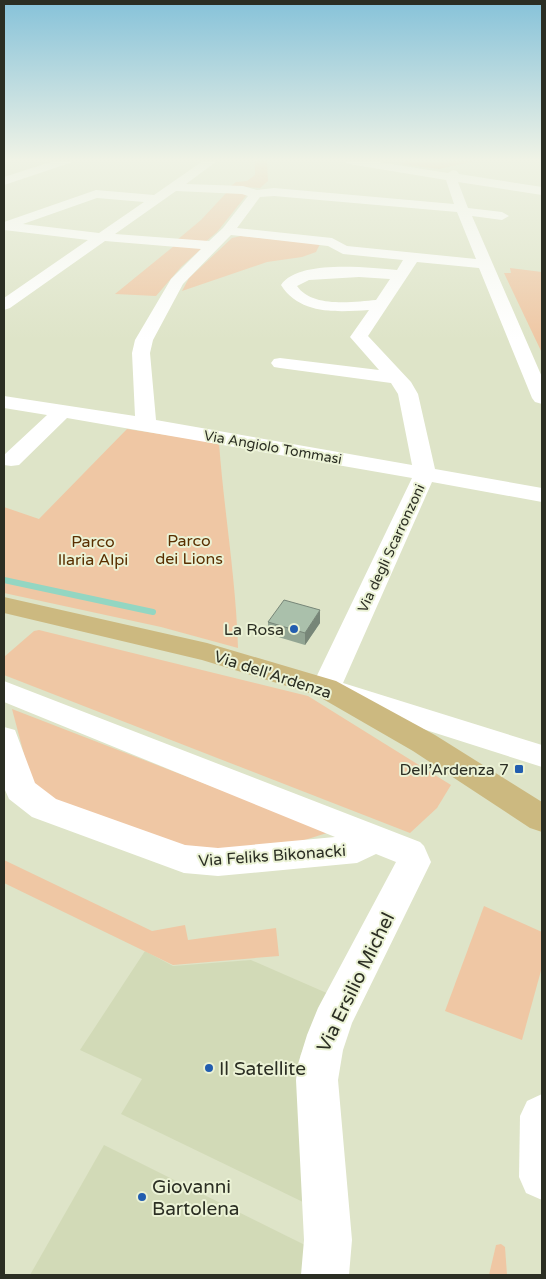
<svg xmlns="http://www.w3.org/2000/svg" width="546" height="1279" viewBox="0 0 546 1279" font-family="'Varela Round',sans-serif">
  <style>
    .built { fill: #d2dab7 }
    .green { fill: #efc7a4 }
    .lines { fill: none; stroke-linecap: round; stroke-linejoin: round }
    .stream { stroke: #93d6c2; stroke-width: 6 }
    .minor { fill: #fff; fill-rule: evenodd }
    .major { fill: #ccb980; fill-rule: evenodd }
    .wall { fill: #92a593 }
    .shaded-wall { fill: #778678 }
    .building { fill: #aac0ab; stroke: #778678 }
    .poi-dot { fill: #225daf; stroke: #ebf2d5; stroke-width: 2 }
    .labels { text-anchor: middle; stroke-width: 4; stroke-linejoin: round; paint-order: stroke }
    .far-street-label { font-size: 14px; fill: #2b2e23; stroke: #ebf2d5 }
    .park-label { font-size: 16px; fill: #592f00; stroke: #ebf2d5 }
    .poi-label { font-size: 16px; fill: #2b2e23; stroke: #ebf2d5; text-anchor: end }
    .street-label { font-size: 16px; fill: #2b2e23; stroke: #ebf2d5 }
    .near-street-label { font-size: 19px; fill: #2b2e23; stroke: #ebf2d5 }
    .near-poi-label { font-size: 19px; fill: #2b2e23; stroke: #ebf2d5; text-anchor: start }
  </style>
  <rect width="100%" height="100%" fill="#dee4c8"/>
  <!-- built -->
  <g class="built">
    <polygon points="145,951 173,966 251,960 329,994 300,1056 305,1203 121,1114 142,1079 80,1050"/>
    <polygon points="104,1145 313,1249 303,1275 30,1275"/>
  </g>
  <!-- green -->
  <g class="green">
    <polygon points="255,161 267,161 268,181 260,188 231,186 236,182 247,181 255,175"/>
    <polygon points="406,161 415,162 475,161 439,169 401,164"/>
    <polygon points="228,191 249,192 217,232 204,243 177,240 201,220"/>
    <polygon points="241,236 320,244 316,252 302,257 267,262 182,291 189,278 232,238"/>
    <polygon points="174,246 202,248 181,267 156,296 115,294"/>
    <polygon points="510,268 542,272 542,353 504,273 511,273"/>
    <path d="M 127,429 L 219,443 C 224,511 236,579 238,648 L 161,627 L 4,593 L 4,507 L 39,519 Z"/>
    <polygon points="39,630 308,696 451,785 437,808 410,833 4,675 4,657 34,631"/>
    <polygon points="12,709 330,832 292,844 200,852 35,796"/>
    <polygon points="4,860 152,931 185,925 188,940 276,928 279,956 173,965 4,883"/>
    <polygon points="484,906 542,932 542,967 522,1040 445,1011"/>
    <polygon points="501,1244 505,1247 507,1275 489,1275 496,1245"/>
  </g>
  <g class="lines">
    <!-- stream -->
    <polyline class="stream" points="4,580 153,612"/>
    <!-- minor -->
    <g class="minor">
      <polygon points="54,161 72,161 70,163 4,185 4,177"/>
      <path d="M 203,161 L 217,161 L 186,184 L 243,186 L 257,190 L 274,188 L 454,204 L 446,180 L 349,164 L 343,161 L 372,161 L 448,173 L 453,170 L 457,171 L 459,174 L 542,187 L 542,195 L 458,182 L 468,208 L 502,212 L 509,216 L 502,220 L 472,216 L 542,377 L 542,404 L 535,402 L 532,398 L 479,268 L 417,262 L 368,336 L 411,382 L 418,394 L 435,469 L 542,488 L 542,502 L 432,482 L 343,683 L 542,745 L 542,767 L 316,695 L 311,688 L 412,478 L 67,418 L 19,465 L 11,466 L 4,465 L 4,455 L 47,415 L 4,408 L 4,396 L 135,416 L 132,353 L 135,340 L 171,279 L 201,249 L 105,241 L 10,308 L 4,310 L 4,298 L 88,240 L 4,230 L 4,222 L 96,190 L 154,195 ZM 176,191 L 242,194 L 248,196 L 223,228 L 209,241 L 115,234 ZM 274,196 L 457,212 L 476,259 L 347,246 L 332,238 L 237,228 L 260,197 ZM 97,198 L 144,202 L 99,233 L 23,224 ZM 231,235 L 328,246 L 343,254 L 403,260 L 397,270 C 369,268 299,259 281,285 C 300,315 337,312 369,310 L 350,337 L 379,370 L 280,358 L 274,359 L 271,363 L 274,367 L 280,368 L 391,383 L 398,394 L 412,465 L 156,420 L 150,353 L 153,340 L 183,284 ZM 359,277 L 390,279 L 376,300 C 353,302 312,308 297,286 L 309,280 Z"/>
      <polygon points="4,681 420,842 424,846 431,862 352,1023 343,1050 338,1080 352,1240 349,1275 301,1275 304,1240 296,1080 298,1064 307,1035 318,1008 396,862 376,854 357,863 218,876 184,873 32,817 9,799 5,790 4,727 15,730 35,783 56,799 185,845 218,848 335,837 4,702"/>
      <polygon points="542,1094 542,1200 526,1193 519,1177 520,1116 527,1101"/>
    </g>
    <!-- major -->
    <polygon class="major" points="4,597 207,643 336,681 435,735 542,802 542,832 530,828 413,751 316,695 202,660 4,613"/>
  </g>
  <!-- wall -->
  <polygon class="wall" points="268,622 320,623 305,645 268,634"/>
  <!-- shaded-wall -->
  <polygon class="shaded-wall" points="320,610 320,623 305,645 305,633"/>
  <!-- building -->
  <polygon class="building" points="284,600 320,610 305,633 268,622"/>
  <!-- sky -->
  <linearGradient id="sky" x2="0" y2="1"><stop stop-color="#86c2d9"/><stop offset="0.47" stop-color="#f0f3e6"/><stop offset="1" stop-color="#f0f3e6" stop-opacity="0"/></linearGradient>
  <rect width="546" height="340" fill="url(#sky)"/>
  <!-- markers -->
  <g class="poi-dot">
    <circle cx="294" cy="629" r="5"/>
    <rect x="514" y="764" width="10" height="10" rx="2.5"/>
    <circle cx="209" cy="1068" r="5"/>
    <circle cx="142" cy="1197" r="5"/>
  </g>
  <g class="labels">
    <!-- far-street labels -->
    <g class="far-street-label">
      <text transform="translate(273 447) rotate(10)" y="5">Via Angiolo Tommasi</text>
      <text transform="translate(391 548) rotate(-65)" y="5">Via degli Scarronzoni</text>
    </g>
    <!-- park labels -->
    <g class="park-label">
      <text x="189" y="546">Parco<tspan x="189" dy="18">dei Lions</tspan></text>
      <text x="93" y="547">Parco<tspan x="93" dy="18">Ilaria Alpi</tspan></text>
    </g>
    <!-- poi labels -->
    <g class="poi-label">
      <text x="284" y="635">La Rosa</text>
      <text x="509" y="775">Dell’Ardenza 7</text>
    </g>
    <!-- street labels -->
    <g class="street-label">
      <text transform="translate(273 674) rotate(18)" y="6">Via dell'Ardenza</text>
      <text transform="translate(272 855) rotate(-4)" y="6">Via Feliks Bikonacki</text>
    </g>
    <!-- near-street labels -->
    <g class="near-street-label">
      <text transform="translate(355 982) rotate(-64)" y="7">Via Ersilio Michel</text>
    </g>
    <!-- near-poi labels -->
    <g class="near-poi-label">
      <text x="219" y="1075">Il Satellite</text>
      <text x="152" y="1193">Giovanni<tspan x="152" dy="22">Bartolena</tspan></text>
    </g>
  </g>
  <!-- border -->
  <rect width="546" height="1279" fill="none" stroke="#2b2e23" stroke-width="10"/>
</svg>
